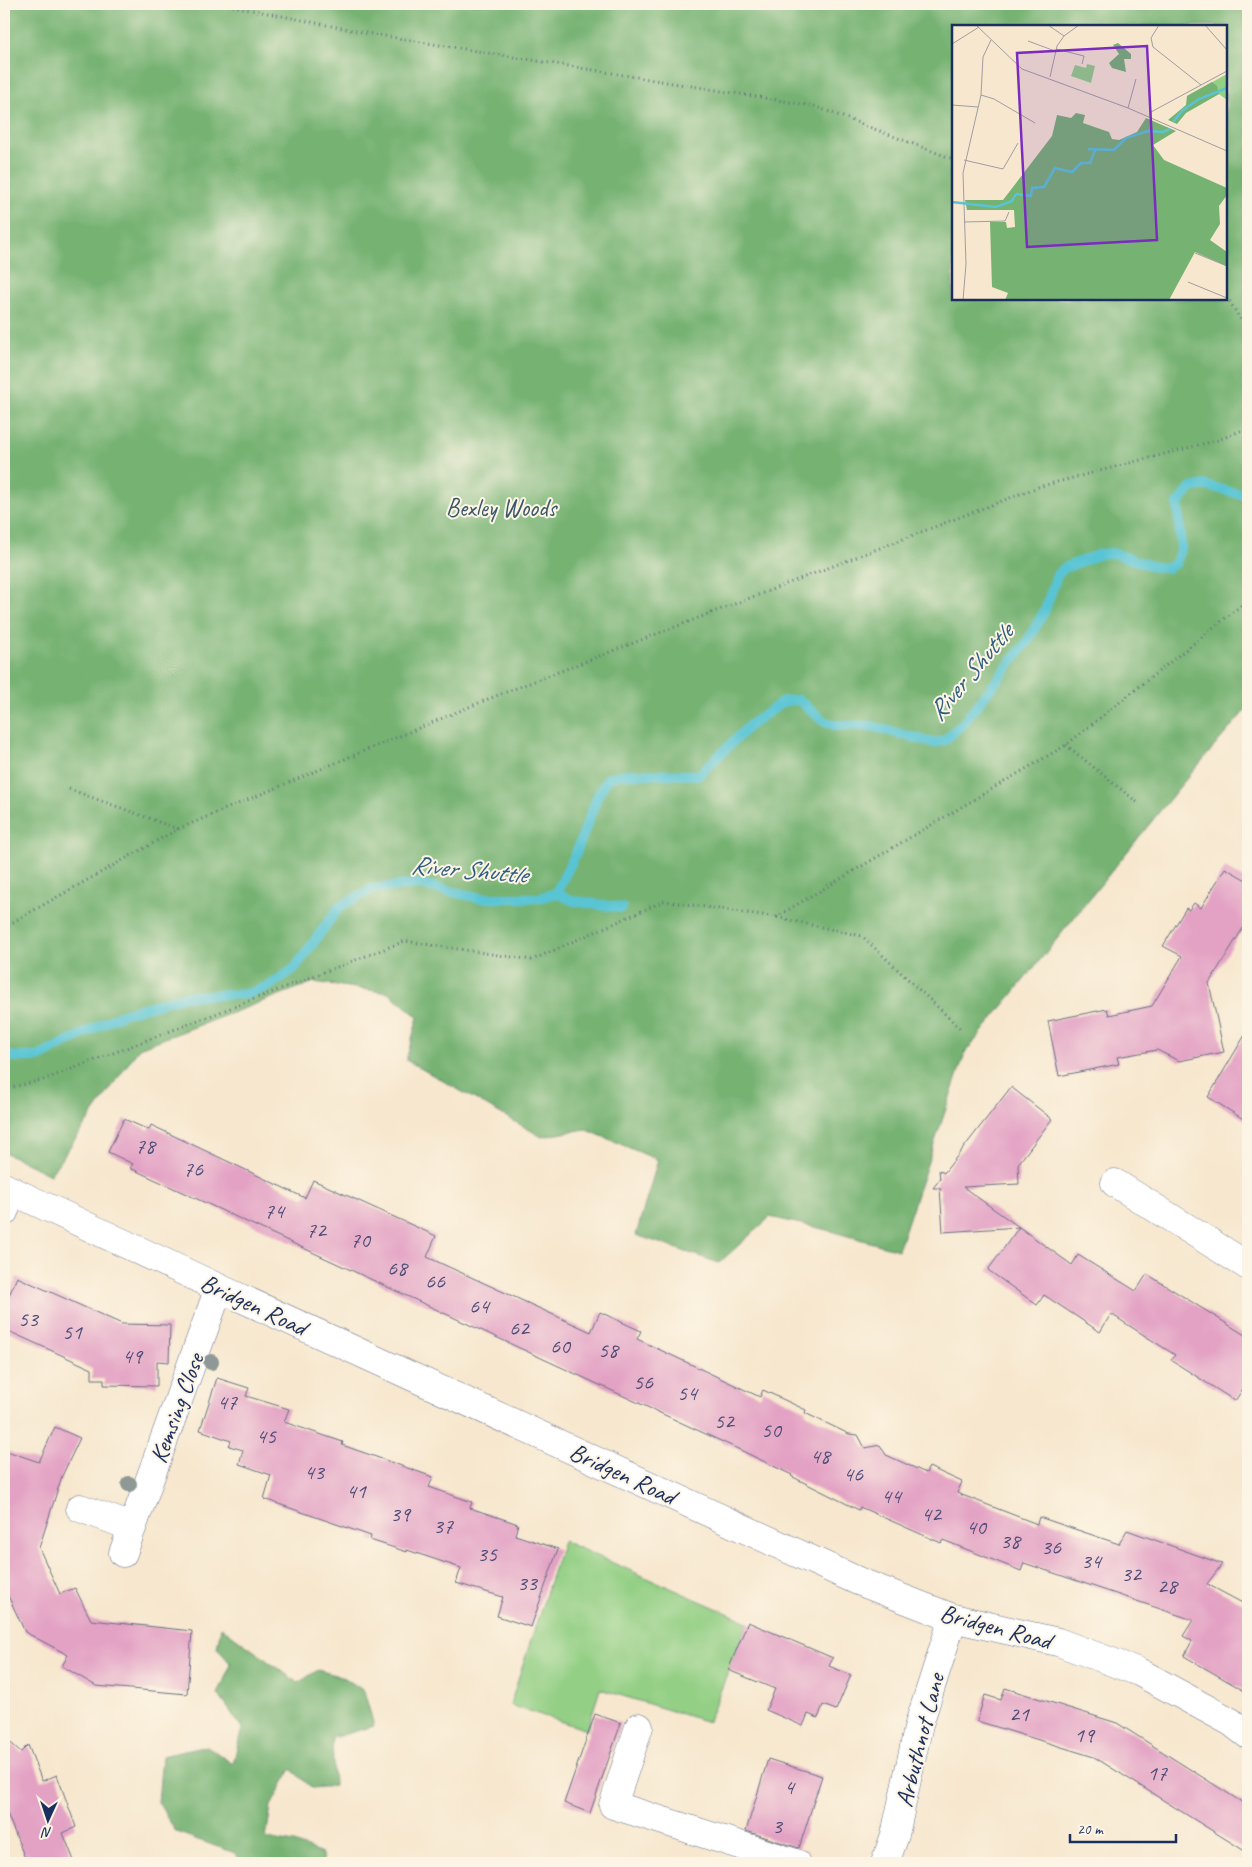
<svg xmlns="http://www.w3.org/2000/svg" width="1252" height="1867" viewBox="0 0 1252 1867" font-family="Caveat,sans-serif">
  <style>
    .green { fill: #93cf84; stroke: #577f71 }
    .forest { fill: #76b272; stroke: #487068; fill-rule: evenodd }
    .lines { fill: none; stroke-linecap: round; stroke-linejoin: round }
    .stream { stroke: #59c4d4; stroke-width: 10 }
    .building { fill: #e3a2c4 }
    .minor-casing { stroke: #686f85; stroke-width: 29 }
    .major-casing { stroke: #686f85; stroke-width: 29 }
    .path { stroke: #686f85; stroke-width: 3; stroke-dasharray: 1 4; stroke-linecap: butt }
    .minor { stroke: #fff; stroke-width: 28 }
    .major { stroke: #fff; stroke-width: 28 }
    .tree { fill: #8e9896 }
    .labels { text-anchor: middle; stroke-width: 4; stroke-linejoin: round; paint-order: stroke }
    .number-label { font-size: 22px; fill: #4d4c78 }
    .park-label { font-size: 25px; fill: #395768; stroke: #fcf5e5 }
    .street-label { font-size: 25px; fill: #1b2f5e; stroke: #fcf5e5 }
    .water-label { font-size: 26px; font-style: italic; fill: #2e5c81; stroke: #fcf5e5 }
    .inset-river { fill: none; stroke: #59c4d4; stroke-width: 2.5 }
    .inset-road { fill: none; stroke: #9f9da1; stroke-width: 1 }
    .view { fill: #7b2cbf; fill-opacity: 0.15; stroke: #7b2cbf; stroke-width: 2.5 }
    .inset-edge { fill: none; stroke: #1b2f5e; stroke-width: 2.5 }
  </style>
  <rect width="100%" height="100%" fill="#fcf5e5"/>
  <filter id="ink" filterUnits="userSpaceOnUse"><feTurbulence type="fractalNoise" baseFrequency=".02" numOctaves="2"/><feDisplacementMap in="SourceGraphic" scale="10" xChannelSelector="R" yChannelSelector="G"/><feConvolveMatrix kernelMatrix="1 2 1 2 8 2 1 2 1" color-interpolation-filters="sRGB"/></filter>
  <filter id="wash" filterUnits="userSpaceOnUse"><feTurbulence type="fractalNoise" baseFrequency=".0096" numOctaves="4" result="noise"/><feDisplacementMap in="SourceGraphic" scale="20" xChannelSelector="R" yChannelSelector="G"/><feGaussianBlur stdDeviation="1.12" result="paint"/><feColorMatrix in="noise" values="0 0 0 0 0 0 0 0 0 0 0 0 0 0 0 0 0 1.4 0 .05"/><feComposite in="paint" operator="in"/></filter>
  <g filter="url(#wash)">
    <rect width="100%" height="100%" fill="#f7e7ce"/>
    <!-- green -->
    <polygon class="green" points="563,1541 748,1622 708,1722 600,1689 587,1730 510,1705"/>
    <!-- forest -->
    <g class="forest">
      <path d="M 4,4 L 1248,4 L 1248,707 L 1177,790 L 965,1053 L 898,1250 L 823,1229 L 770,1217 L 719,1263 L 636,1235 L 658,1160 L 585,1129 L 542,1137 L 406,1060 L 418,1017 L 389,993 L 314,982 L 139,1048 L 50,1175 L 4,1152 ZM 953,26 L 1226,26 L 1226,299 L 953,299 Z"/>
      <polygon points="221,1627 298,1683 318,1670 345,1678 364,1691 374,1726 332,1738 334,1786 312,1788 291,1769 271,1806 266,1838 294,1843 322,1854 323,1863 239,1863 235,1853 176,1832 158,1802 162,1756 207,1746 233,1764 242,1728 218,1694 231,1664 217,1648"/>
    </g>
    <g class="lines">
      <!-- stream -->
      <g class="stream">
        <polyline points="556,893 574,901 622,908"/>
        <polyline points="4,1055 15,1057 38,1057 122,1014 185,996 247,994 269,986 295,968 339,907 372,889 418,884 480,898 539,898 556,893 576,853 598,795 608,778 624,774 699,775 750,725 784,701 799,700 822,720 834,725 871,726 934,743 945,740 964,722 1027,642 1045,610 1057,575 1064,568 1100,554 1113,553 1155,567 1168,568 1176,563 1181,548 1178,504 1191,488 1204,485 1248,496"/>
      </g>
    </g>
    <g id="blocks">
      <!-- building -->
      <g class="building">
        <polygon points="1225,868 1248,881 1248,920 1209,983 1224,1052 1179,1061 1157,1050 1117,1057 1119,1064 1059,1076 1048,1021 1107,1009 1109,1015 1152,1006 1182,956 1163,946 1186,908 1189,910 1194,903 1201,908"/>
        <polygon points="1248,1030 1248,1122 1208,1097"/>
        <polygon points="1011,1087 1052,1119 1018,1164 1019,1184 963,1187 1072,1265 1078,1255 1136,1291 1147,1274 1248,1337 1248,1381 1235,1401 1171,1360 1175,1355 1111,1314 1100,1332 1044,1295 1037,1305 988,1270 1019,1227 943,1232 940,1188 933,1188 940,1179 939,1170 944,1173"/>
        <polygon points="124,1119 149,1130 151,1125 305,1198 313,1180 436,1236 427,1257 591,1332 600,1312 641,1331 637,1339 760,1397 763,1390 806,1410 805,1413 849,1434 858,1435 865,1448 880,1445 886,1455 926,1473 929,1467 962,1482 957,1493 1037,1524 1039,1517 1119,1544 1127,1530 1222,1564 1207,1584 1248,1606 1248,1693 1184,1656 1192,1641 1183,1636 1193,1620 1024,1563 1021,1571 943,1540 941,1543 860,1507 859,1510 791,1476 792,1475 736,1448 130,1168 133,1164 108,1152"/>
        <polygon points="17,1277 122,1324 170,1325 169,1362 157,1361 157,1386 104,1385 104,1379 92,1379 92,1369 4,1329 4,1307"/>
        <polygon points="217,1378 249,1388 246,1396 289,1409 284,1422 343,1442 342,1445 433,1477 429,1487 472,1502 470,1508 518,1524 515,1535 558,1549 531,1627 497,1616 503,1597 456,1583 461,1568 407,1550 407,1552 370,1540 371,1536 264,1499 271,1475 239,1464 243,1450 229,1446 231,1441 200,1430"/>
        <polygon points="55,1427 80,1438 62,1476 39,1548 60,1594 75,1588 91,1620 192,1631 187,1694 96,1686 62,1666 68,1655 25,1632 4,1587 4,1450 39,1462"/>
        <polygon points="748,1622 833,1658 829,1666 851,1675 836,1710 823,1705 818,1718 808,1714 803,1726 766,1710 775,1689 728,1670"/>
        <polygon points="1005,1688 1117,1723 1248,1806 1248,1853 1094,1757 977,1721 985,1695 1001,1700"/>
        <polygon points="595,1714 621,1723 590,1813 564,1803"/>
        <polygon points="4,1737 21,1752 28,1745 42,1781 57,1775 76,1827 63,1833 75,1863 27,1863 4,1806"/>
        <polygon points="768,1759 822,1776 799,1848 746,1831"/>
      </g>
    </g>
  </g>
  <g filter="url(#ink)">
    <use href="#blocks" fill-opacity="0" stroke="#686f85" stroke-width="1"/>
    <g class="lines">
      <defs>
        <g id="minor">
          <polyline points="1115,1183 1248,1266"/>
          <polyline points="4,1212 13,1191"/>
          <polyline points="80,1508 132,1527"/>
          <polyline points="123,1553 219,1288"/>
          <polyline points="639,1727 613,1805 796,1863"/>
          <polyline points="885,1863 895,1835 919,1724 953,1618"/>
        </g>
        <polyline id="major" points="4,1187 219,1288 858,1581 953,1618 1058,1642 1139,1672 1231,1722 1248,1735"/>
      </defs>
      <!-- minor casing -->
      <use href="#minor" class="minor-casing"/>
      <!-- major casing -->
      <use href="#major" class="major-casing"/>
      <!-- path -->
      <g class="path">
        <polyline points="223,4 366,33 814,106 953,159"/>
        <polyline points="1225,299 1230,302 1248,332"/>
        <polyline points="1066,745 1138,803"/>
        <polyline points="69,789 178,829"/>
        <polyline points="776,917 1066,745 1248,600"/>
        <polyline points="4,927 178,829 488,699 1038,487 1218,440 1248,428"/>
        <polyline points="4,1089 43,1080 405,941 532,960 664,901 776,917 862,936 962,1030"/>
      </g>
      <!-- minor -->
      <use href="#minor" class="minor"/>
      <!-- major -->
      <use href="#major" class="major"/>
    </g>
    <!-- trees -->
    <g class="tree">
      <circle cx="211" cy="1362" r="8"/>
      <circle cx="129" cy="1484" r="8"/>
    </g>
  </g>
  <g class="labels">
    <!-- number labels -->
    <g class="number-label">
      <text x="145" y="1153">78</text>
      <text x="193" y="1176">76</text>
      <text x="274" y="1218">74</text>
      <text x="316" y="1237">72</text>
      <text x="360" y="1247">70</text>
      <text x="397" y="1275">68</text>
      <text x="435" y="1288">66</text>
      <text x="479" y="1313">64</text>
      <text x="28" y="1326">53</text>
      <text x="519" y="1335">62</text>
      <text x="72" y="1339">51</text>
      <text x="560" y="1353">60</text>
      <text x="608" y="1357">58</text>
      <text x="132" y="1363">49</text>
      <text x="643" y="1389">56</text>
      <text x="687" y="1400">54</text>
      <text x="227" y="1409">47</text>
      <text x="724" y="1428">52</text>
      <text x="771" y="1437">50</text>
      <text x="266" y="1443">45</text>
      <text x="820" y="1463">48</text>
      <text x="314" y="1479">43</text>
      <text x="853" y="1481">46</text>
      <text x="356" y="1498">41</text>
      <text x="891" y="1503">44</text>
      <text x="400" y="1521">39</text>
      <text x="931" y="1521">42</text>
      <text x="443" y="1533">37</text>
      <text x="976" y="1534">40</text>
      <text x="1010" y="1548">38</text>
      <text x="1051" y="1554">36</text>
      <text x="487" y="1561">35</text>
      <text x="1091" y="1568">34</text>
      <text x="1131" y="1581">32</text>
      <text x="527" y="1590">33</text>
      <text x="1167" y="1593">28</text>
      <text x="1019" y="1721">21</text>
      <text x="1084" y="1742">19</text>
      <text x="1157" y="1780">17</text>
      <text x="789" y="1794">4</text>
      <text x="777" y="1833">3</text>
    </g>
    <!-- park labels -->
    <g class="park-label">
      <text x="501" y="516">Bexley Woods</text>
    </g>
    <!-- street labels -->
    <g class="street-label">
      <text transform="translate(254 1304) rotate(25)" y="9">Bridgen Road</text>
      <text transform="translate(176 1408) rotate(-70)" y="9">Kemsing Close</text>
      <text transform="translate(623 1473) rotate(25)" y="9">Bridgen Road</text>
      <text transform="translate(996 1626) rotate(15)" y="9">Bridgen Road</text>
      <text transform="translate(919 1740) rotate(-76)" y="9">Arbuthnot Lane</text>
    </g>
    <!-- water labels -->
    <g class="water-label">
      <text transform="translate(970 672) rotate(-50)" y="9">River Shuttle</text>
      <text transform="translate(469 869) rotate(5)" y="9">River Shuttle</text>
    </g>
  </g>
  <!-- overview -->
  <g transform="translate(952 25)">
    <rect width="275" height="275" fill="#f7e7ce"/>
    <path d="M 135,39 L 143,41 L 139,58 L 119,51 L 123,40 L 134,43 ZM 275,49 L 275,75 L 267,69 L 241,83 L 235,71 Z" fill="#93cf84"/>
    <path d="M 166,18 L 179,29 L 179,34 L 172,34 L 174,47 L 160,43 L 157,38 L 167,29 L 161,20 ZM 260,57 L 265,61 L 267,69 L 234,88 L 225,99 L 216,95 L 234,80 L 235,71 ZM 124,88 L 133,90 L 131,98 L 157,107 L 160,114 L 167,115 L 185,107 L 194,93 L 224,106 L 201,120 L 212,135 L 275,163 L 275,170 L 267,181 L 268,199 L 258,215 L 275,227 L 274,241 L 243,227 L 217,275 L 53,275 L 56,268 L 40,262 L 38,197 L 54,197 L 55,203 L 63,202 L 62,185 L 15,185 L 13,175 L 51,175 L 100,111 L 105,90 L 119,93 Z" fill="#76b272"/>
    <path class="inset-river" d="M 221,97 L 231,85 L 247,74 L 275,63M 136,124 L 162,125 L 174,113 L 196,106 L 211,107 L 218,104M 64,169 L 79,171 L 80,163 L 92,162 L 103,143 L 120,147 L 129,138 L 138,138 L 143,125M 0,177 L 44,182 L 60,176 L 64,169"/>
    <path class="inset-road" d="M 24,0 L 70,44 L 176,83 L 275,126M 96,0 L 112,11M 207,0 L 199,13 L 201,22 L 249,60M 253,0 L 275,25M 76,16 L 103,26M 0,19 L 27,2M 104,24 L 132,31 L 130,39M 98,52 L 105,21 L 112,11 L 127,0M 29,70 L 42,74 L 83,98M 0,80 L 26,82M 176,83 L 184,54M 198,91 L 199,87 L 275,46M 12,135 L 51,144 L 66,118M 12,197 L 53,196 L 57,187M 243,228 L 275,241M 236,257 L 275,273M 11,275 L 14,239 L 11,148 L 29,70 L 31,32 L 39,15"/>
    <path class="view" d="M 195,21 L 205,215 L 75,222 L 65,28 Z"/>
    <rect width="275" height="275" class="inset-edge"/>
  </g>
  <!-- margin -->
  <rect width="1252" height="1867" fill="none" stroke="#fcf5e5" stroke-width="20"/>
  <!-- north arrow -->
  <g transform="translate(48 1820) rotate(183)" stroke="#fcf5e5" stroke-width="4" paint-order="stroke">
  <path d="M0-4L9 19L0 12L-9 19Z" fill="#1b2f5e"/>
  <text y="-8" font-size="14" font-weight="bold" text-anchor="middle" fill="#1b2f5e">N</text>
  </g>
  <!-- scale -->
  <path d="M1070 1834v8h106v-8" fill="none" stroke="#1b2f5e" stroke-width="2.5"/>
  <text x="1077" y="1834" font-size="15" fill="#1b2f5e" stroke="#fcf5e5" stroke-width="4" paint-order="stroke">20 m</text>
</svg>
